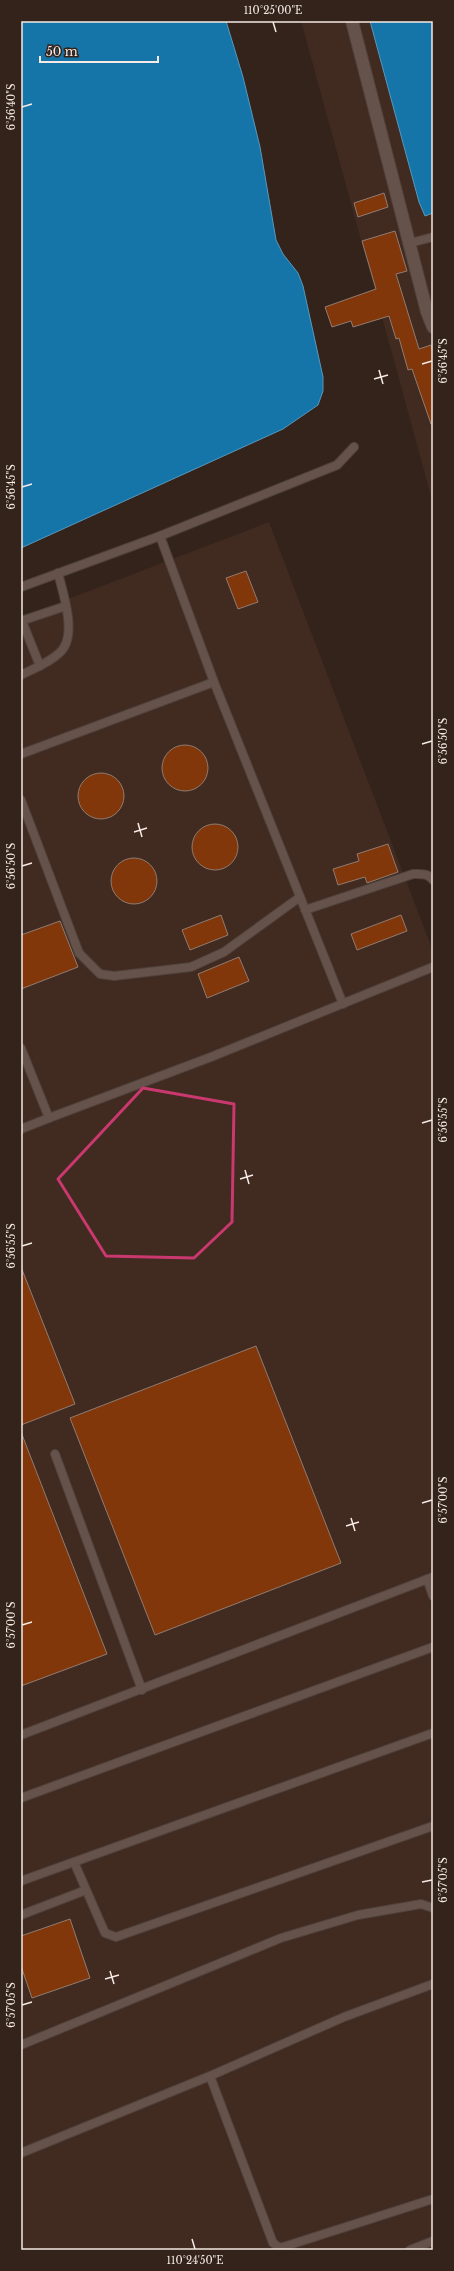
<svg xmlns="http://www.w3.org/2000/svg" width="454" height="2271" viewBox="0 0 454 2271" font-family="'Libre Baskerville',serif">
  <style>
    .built { fill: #412a1f }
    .water { fill: #1575a9; stroke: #5898bb }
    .building { fill: #813709; stroke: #907c73 }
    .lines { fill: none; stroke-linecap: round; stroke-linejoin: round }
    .lane-casing { stroke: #4f413c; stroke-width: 10 }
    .street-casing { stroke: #4f413c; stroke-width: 14 }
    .lane { stroke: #65524a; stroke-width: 8 }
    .street { stroke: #65524a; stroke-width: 12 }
    .marked { fill: none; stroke: #ca3870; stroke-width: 3; stroke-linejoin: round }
    .ticks { fill: none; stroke: #f5eae5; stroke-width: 1.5 }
    .neatline { fill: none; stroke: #f5eae5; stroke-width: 1.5 }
    .ticks-label { font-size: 10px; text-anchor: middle; fill: #f5eae5 }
  </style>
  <rect width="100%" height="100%" fill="#33231b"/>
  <!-- built -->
  <g class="built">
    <polygon points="301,21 370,21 419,202 425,215 433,213 433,503"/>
    <polygon points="269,522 433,951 433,2250 21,2250 21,617"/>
  </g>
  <!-- water -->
  <g class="water">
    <polygon points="21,21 226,21 243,77 260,147 276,240 283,254 298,273 303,286 323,377 323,391 318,405 283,429 21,548"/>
    <polygon points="370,21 433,21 433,213 425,216 419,202"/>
  </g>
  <!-- building -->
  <g class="building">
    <polygon points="384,193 388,207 358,217 354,203"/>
    <polygon points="395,231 407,271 396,274 419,349 431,345 433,353 433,424 431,424 412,369 408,370 399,338 396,339 389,316 353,327 351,321 332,327 325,307 376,289 362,241"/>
    <polygon points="246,571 258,602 238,609 226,578"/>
    <circle cx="185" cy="768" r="23"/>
    <circle cx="101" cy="796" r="23"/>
    <circle cx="215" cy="847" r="23"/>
    <polygon points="388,844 398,872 367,883 365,877 338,885 333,869 359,861 357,854"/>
    <circle cx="134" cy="881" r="23"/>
    <polygon points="221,915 228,935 190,950 182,930"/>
    <polygon points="401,915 407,931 357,950 351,934"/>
    <polygon points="60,921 78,967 21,989 21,935"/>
    <polygon points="239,957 249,981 207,998 198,974"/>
    <polygon points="21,1267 75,1404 21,1425"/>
    <polygon points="256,1346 341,1563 155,1635 70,1418"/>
    <polygon points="21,1432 107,1654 21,1686"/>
    <polygon points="70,1919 90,1978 32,1998 21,1966 21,1936"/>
  </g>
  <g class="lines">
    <defs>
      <g id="lane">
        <polyline points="410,243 433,237"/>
        <polyline points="160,536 214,682 343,1004"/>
        <polyline points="21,587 160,536 337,465 354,447"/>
        <polyline points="21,621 66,606"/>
        <polyline points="22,621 40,666"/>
        <path d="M 21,675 C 33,669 55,660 63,649 C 76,631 63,593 58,573"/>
        <polyline points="21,754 214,682"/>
        <polyline points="21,800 79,953 100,974 114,976 191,967 224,952 300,897"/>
        <path d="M 305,910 L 413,874 C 421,874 428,873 433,880"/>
        <polyline points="21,1048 49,1118 21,1129"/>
        <polyline points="49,1118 211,1057 433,967"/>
        <polyline points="55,1454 142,1690"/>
        <polyline points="427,1579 433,1596"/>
        <polyline points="21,1735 433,1577"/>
        <polyline points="21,1798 433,1647"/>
        <polyline points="74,1862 105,1933 116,1937 433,1826"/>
        <polyline points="21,1881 433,1733"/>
        <polyline points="21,1915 86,1890"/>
        <polyline points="21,2045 281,1938 358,1915 421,1904 433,1908"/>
        <polyline points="210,2076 273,2243 280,2248 433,2199"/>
        <polyline points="21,2153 210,2076 344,2017 433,1984"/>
        <polyline points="410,2250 433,2241"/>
      </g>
      <polyline id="street" points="352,21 427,312 433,327"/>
    </defs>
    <!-- lane casing -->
    <use href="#lane" class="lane-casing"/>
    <!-- street casing -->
    <use href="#street" class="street-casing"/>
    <!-- lane -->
    <use href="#lane" class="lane"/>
    <!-- street -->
    <use href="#street" class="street"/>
  </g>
  <!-- marked area -->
  <path class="marked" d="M 143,1088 L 234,1104 L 232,1222 L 194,1258 L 106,1256 L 58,1179 Z"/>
  <!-- ticks -->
  <path class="ticks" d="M 273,22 L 276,32M 22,107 L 32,104M 422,364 L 432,361M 379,370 L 383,384M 374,379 L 388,375M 22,487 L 32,484M 422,744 L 432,741M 138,823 L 142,837M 134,832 L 147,828M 22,866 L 32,863M 422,1123 L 432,1120M 245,1170 L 249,1184M 240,1179 L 253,1175M 22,1246 L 32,1243M 422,1503 L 432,1500M 351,1518 L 355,1531M 346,1526 L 359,1522M 22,1625 L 32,1622M 422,1882 L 432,1880M 110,1971 L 114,1984M 105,1979 L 119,1975M 22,2005 L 32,2002M 192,2239 L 195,2249"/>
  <!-- border -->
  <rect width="454" height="2271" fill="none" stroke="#33231b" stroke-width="44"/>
  <!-- scale -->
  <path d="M40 56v6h118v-6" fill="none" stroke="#f5eae5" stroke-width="2"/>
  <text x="46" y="56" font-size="12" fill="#f5eae5" stroke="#33231b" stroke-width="3" paint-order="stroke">50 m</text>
  <rect x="22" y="22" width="410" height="2227" class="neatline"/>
  <g class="ticks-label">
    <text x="273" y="14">110°25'00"E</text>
    <text transform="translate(11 107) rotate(-90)" y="4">6°56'40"S</text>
    <text transform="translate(443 361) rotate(-90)" y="4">6°56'45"S</text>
    <text transform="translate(11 487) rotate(-90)" y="4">6°56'45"S</text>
    <text transform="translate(443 741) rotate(-90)" y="4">6°56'50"S</text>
    <text transform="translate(11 866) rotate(-90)" y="4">6°56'50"S</text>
    <text transform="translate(443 1120) rotate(-90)" y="4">6°56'55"S</text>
    <text transform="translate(11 1246) rotate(-90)" y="4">6°56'55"S</text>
    <text transform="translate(443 1500) rotate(-90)" y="4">6°57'00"S</text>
    <text transform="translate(11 1625) rotate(-90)" y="4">6°57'00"S</text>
    <text transform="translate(443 1880) rotate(-90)" y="4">6°57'05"S</text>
    <text transform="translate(11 2005) rotate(-90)" y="4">6°57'05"S</text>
    <text x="195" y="2264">110°24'50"E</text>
  </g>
</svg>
